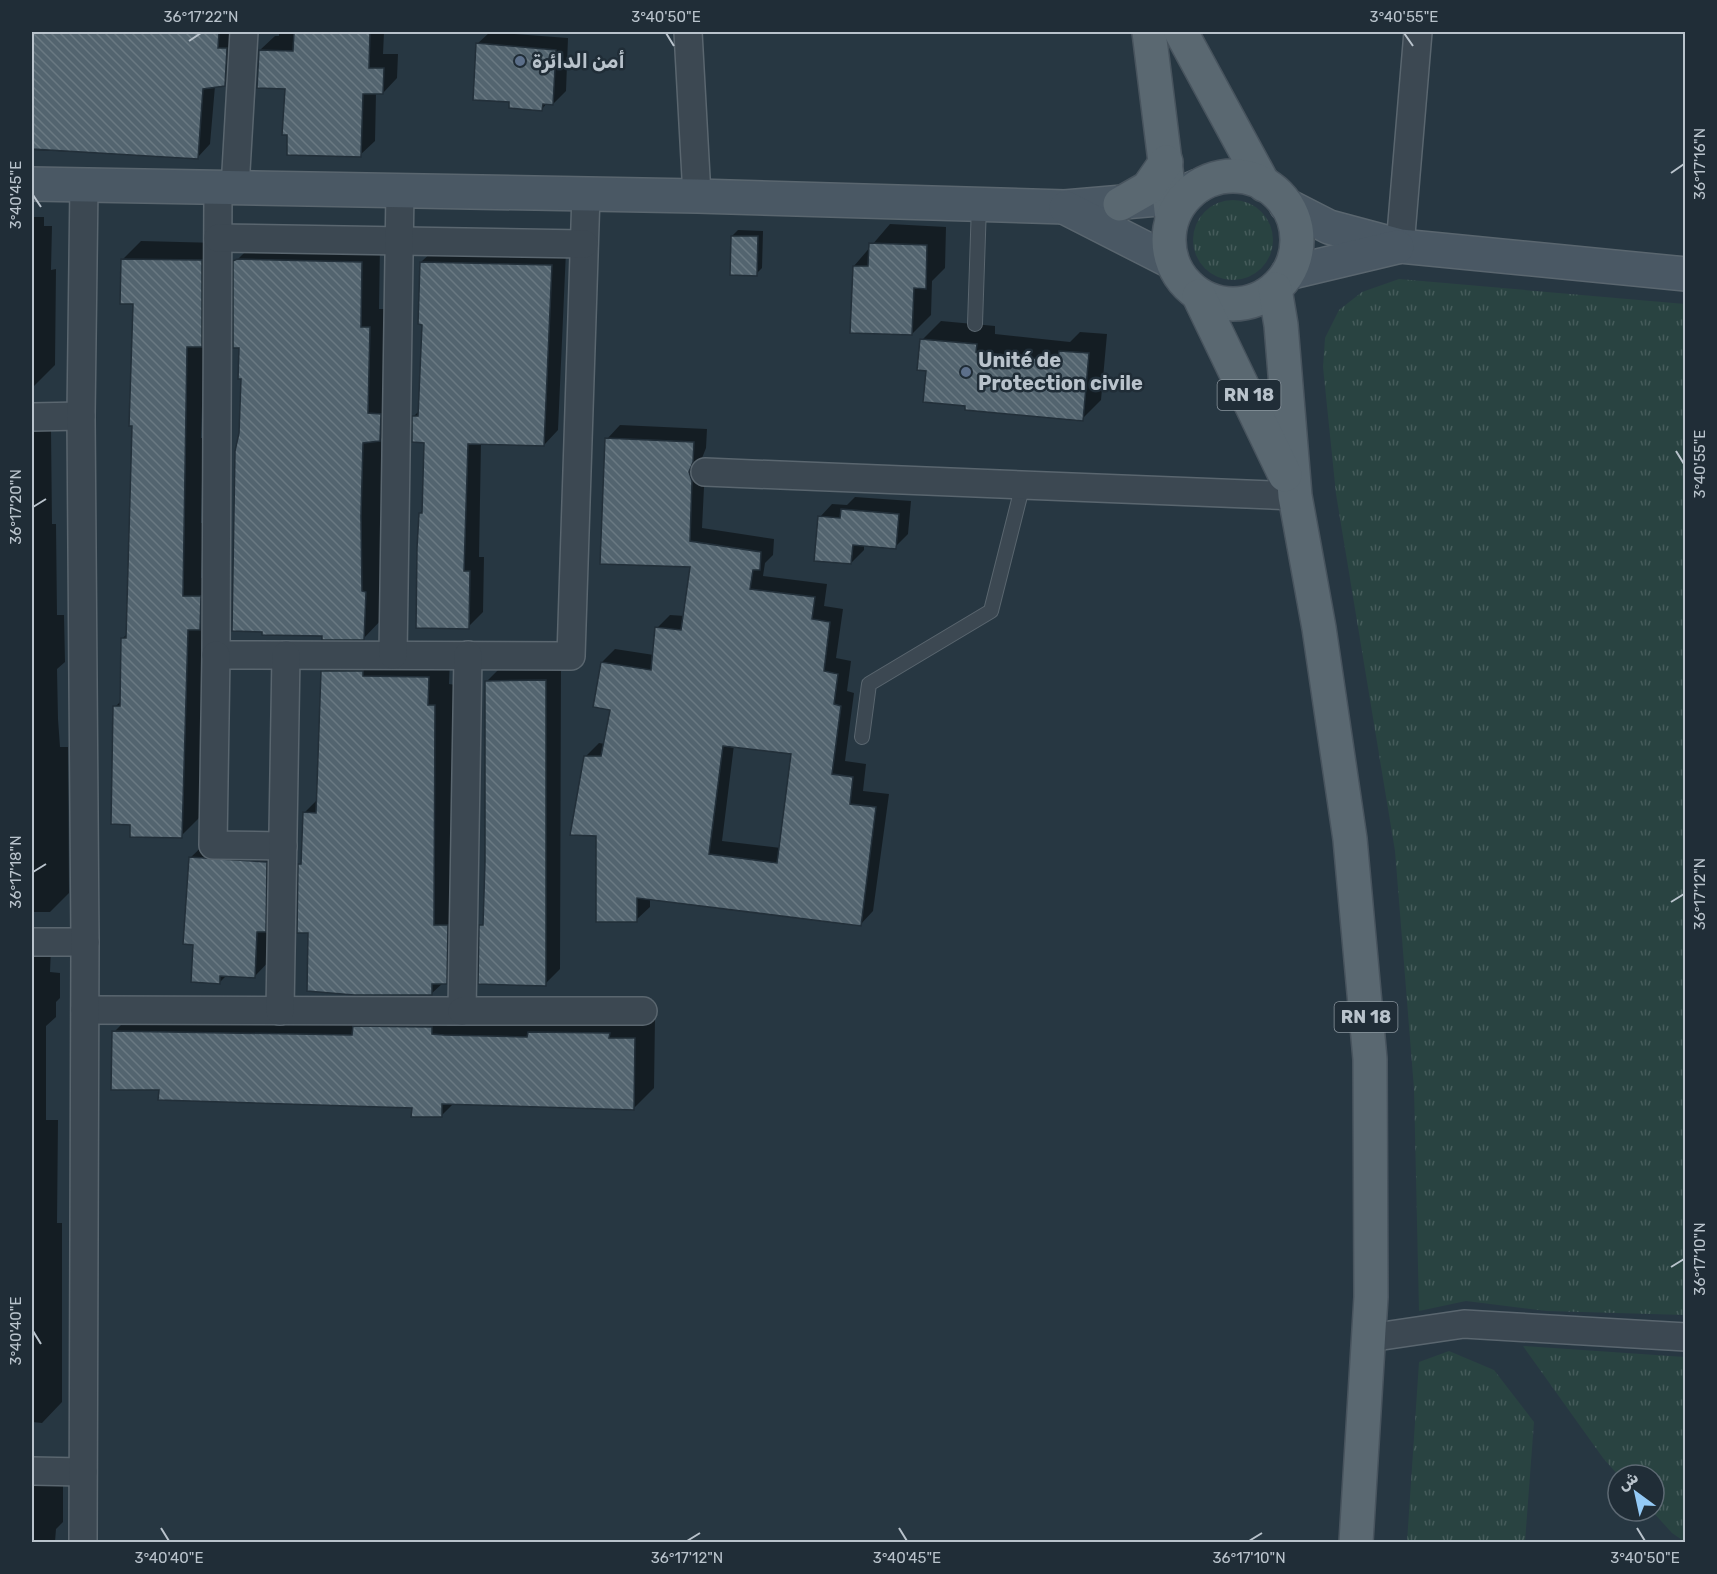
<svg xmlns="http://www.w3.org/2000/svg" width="1717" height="1574" viewBox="0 0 1717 1574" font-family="Rubik,'Noto Naskh Arabic',sans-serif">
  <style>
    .grass { fill: url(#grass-tufts) }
    .shadow { fill: #0007; fill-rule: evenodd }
    .building { fill: url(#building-back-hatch); stroke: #222f39; stroke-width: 1.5; fill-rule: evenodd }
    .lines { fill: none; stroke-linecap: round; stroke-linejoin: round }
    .lane-casing { stroke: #5a666f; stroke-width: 16 }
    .street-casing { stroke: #5a666f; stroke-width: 30 }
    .secondary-casing { stroke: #5a666f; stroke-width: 36 }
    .primary-casing { stroke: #48545e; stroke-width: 36 }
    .lane { stroke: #3c4852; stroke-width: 14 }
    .street { stroke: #3c4852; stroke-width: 27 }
    .secondary { stroke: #4a5864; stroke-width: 33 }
    .primary { stroke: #5a6871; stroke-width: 33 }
    .ticks { fill: none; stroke: #b9c3cc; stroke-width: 2 }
    .service-dot { fill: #5c6f8a; stroke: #202d37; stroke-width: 2 }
    .labels { text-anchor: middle; stroke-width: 5; stroke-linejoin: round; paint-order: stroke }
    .shield { fill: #202d37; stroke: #8b969f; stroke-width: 1.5 }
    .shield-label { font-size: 18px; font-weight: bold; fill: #b9c3cc }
    .poi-label { font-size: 20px; font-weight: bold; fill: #b9c3cc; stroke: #202d37; text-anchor: start }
    .neatline { fill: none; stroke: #b9c3cc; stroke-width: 2 }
    .ticks-label { font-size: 15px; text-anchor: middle; fill: #b9c3cc }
  </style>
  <defs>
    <pattern id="grass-tufts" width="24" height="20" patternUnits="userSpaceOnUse" patternTransform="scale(1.5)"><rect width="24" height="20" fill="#294341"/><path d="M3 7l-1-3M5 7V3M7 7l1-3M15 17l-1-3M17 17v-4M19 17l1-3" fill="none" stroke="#465c5b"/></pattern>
    <pattern id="building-back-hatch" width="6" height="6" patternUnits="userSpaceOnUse" patternTransform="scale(1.5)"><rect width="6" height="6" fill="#53646f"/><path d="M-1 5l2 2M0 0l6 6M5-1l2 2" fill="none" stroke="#6a7982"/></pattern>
  </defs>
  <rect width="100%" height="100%" fill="#273742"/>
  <!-- grass -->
  <g class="grass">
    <circle cx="1233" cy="240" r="40"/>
    <polygon points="1399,279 1685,304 1685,1315 1547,1311 1466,1301 1419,1311 1414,1089 1395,851 1336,494 1323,367 1325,338 1339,310 1362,292"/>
    <polygon points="1523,1346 1685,1357 1685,1542 1672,1533 1652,1511 1654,1511 1654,1475 1618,1475 1603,1458"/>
    <polygon points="1449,1351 1494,1370 1534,1422 1525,1542 1407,1542 1419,1362"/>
  </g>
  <!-- shadow -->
  <g class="shadow">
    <polygon points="32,32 232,32 237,72 224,85 215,86 210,144 198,157 32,150"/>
    <polygon points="279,32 384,32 383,54 398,54 397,78 383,93 376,93 375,141 360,155 286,88 260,50 275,36 279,36"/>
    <polygon points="490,32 568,38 566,91 553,104 547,103 542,109 511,100 477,44"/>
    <polygon points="32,217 44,217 44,226 52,226 51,270 56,269 55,365 32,388"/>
    <polygon points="890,224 946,227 945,268 932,281 931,315 912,334 854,266"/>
    <polygon points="738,230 763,231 762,268 756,274 732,236"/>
    <polygon points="141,241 219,243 204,343 201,438 203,438 201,523 203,523 201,578 218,579 205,624 199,818 181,836 115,707 121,701 122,639 128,633 134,425 135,303 123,259"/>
    <polygon points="254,243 380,244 379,309 388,309 399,421 381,439 382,619 364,638 264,634 240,454 242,377 235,262"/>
    <polygon points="436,248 566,251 558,430 544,445 481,443 479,557 484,557 483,612 468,627 420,513 423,510 425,441 414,416 420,410 423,323 421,262"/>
    <polygon points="941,321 995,326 995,334 1070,342 1080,332 1107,334 1101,400 1082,419 967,404 928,370 922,340"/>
    <path d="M 620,425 L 707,429 L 706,448 L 702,458 L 705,467 L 702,528 L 774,539 L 773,555 L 765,563 L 763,576 L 827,584 L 824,606 L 843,609 L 836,658 L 851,661 L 847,691 L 854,693 L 845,761 L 866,764 L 863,791 L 889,794 L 873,911 L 860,925 L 650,898 L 650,907 L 636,920 L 598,835 L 585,757 L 599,743 L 605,744 L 612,709 L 602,662 L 615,649 L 654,655 L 657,628 L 670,615 L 685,616 L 692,566 L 607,439 ZM 734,745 L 793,753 L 781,848 L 722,841 Z"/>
    <polygon points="51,429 52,524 56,524 57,615 64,615 65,662 57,669 58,719 60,747 68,747 69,893 50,912 32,912 32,430"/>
    <polygon points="855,497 911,501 908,534 895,547 864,544 864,550 851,563 820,517 832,504 847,505"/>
    <polygon points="344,650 450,657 449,684 456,685 467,961 431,994 309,932 300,864 303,861 304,813 318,799 323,672"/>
    <polygon points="502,666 561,666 560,969 545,984 481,926 484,922 487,681"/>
    <polygon points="216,833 291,837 279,951 254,977 227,975 219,983 195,943 190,858"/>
    <polygon points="32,948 51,948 50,972 60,973 60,998 56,1002 56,1017 46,1026 46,1120 58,1120 57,1223 62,1223 62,1402 42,1423 32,1422"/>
    <polygon points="135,1011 655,1018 654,1088 633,1109 454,1103 441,1116 413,1107 160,1089 114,1032"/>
    <polygon points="32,1472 63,1477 63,1522 56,1529 55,1542 32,1542"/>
  </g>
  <!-- building -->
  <g class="building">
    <polygon points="32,32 219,32 218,48 227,48 225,86 203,89 198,159 32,149"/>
    <polygon points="294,32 370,32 369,68 384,68 383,94 363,94 361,157 287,155 287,135 282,135 285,89 257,88 259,50 293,51"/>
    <polygon points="476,43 556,50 553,105 543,104 542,111 509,108 509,102 473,100"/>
    <polygon points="731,236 758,236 757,276 730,275"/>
    <polygon points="869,243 927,245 926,289 914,288 912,335 850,333 853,266 868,266"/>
    <polygon points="121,259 202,260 202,347 187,347 183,596 201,596 200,630 188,630 182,838 130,837 130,825 111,824 113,706 120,706 121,638 126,638 132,426 129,426 133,304 120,304"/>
    <polygon points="237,259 362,262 361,327 370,327 368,413 381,414 380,441 363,443 361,516 362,591 366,592 364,640 322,640 322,636 262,635 262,632 232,631 235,451 239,433 241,379 238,379 239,348 233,348 233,261"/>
    <polygon points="420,262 552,265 544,446 468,444 464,571 470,571 469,629 416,628 417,548 419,513 422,513 424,443 412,442 412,416 418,416 422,325 418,324"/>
    <polygon points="920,339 977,344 976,352 1058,361 1059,351 1089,353 1083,421 965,410 965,406 923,402 926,371 917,370"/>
    <path d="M 605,438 L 694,442 L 693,462 L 689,472 L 692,481 L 690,541 L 761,552 L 760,570 L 753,570 L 750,589 L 815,597 L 812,619 L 830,622 L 824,671 L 838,674 L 834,704 L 841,706 L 832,774 L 853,777 L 850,804 L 876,807 L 861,926 L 637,898 L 637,922 L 596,922 L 596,836 L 570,835 L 584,756 L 601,756 L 610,710 L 593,707 L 601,662 L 651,670 L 655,627 L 681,630 L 690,567 L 600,564 ZM 723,746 L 791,754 L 777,863 L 709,854 Z"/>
    <polygon points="841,509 899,514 896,549 853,545 851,564 814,561 818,516 840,518"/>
    <polygon points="321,671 363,671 363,676 429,677 428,705 435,705 434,925 448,925 447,984 432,984 432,995 354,995 307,991 308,933 297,933 298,864 301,864 303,812 316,813"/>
    <polygon points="546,680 546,986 478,984 479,925 483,925 485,862 485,681"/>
    <polygon points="189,857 267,862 266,932 257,932 255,978 220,976 220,984 191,982 193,945 183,944"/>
    <polygon points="353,1026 432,1027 432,1034 444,1035 527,1037 528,1032 610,1033 609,1038 635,1038 634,1110 442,1104 442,1117 411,1117 412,1108 158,1100 159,1090 111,1090 112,1031 352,1035"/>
  </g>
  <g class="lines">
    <defs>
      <g id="lane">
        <polyline points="975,324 979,205"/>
        <polyline points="862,737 869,684 991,611 1023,484"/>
      </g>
      <g id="street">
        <polyline points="688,32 697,196"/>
        <polyline points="218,187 216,655 571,656 586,194"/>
        <polyline points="235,188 244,32"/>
        <polyline points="218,238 584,244"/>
        <polyline points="1400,246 1418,32"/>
        <polyline points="32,417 81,416"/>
        <polyline points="705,472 1295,496"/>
        <polyline points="216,655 213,845 283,846"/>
        <polyline points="393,655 400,190"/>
        <polyline points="32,942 85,942"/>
        <polyline points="85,1010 462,1011 468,655"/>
        <polyline points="280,1011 286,655"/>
        <polyline points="462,1011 643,1011"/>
        <polyline points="1369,1338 1464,1324 1686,1337"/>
        <polyline points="32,1471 83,1472"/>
        <polyline points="83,1542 85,942 81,416 84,185"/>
      </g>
      <g id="secondary">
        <polyline points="32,184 697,196 1065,207 1170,198 1198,186"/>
        <polyline points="1286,205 1329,227 1400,246 1686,274"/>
        <polyline points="1066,208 1172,262"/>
        <polyline points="1288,273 1397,247"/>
      </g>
      <g id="primary">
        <polyline points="1149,32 1172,218"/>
        <polyline points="1181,32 1264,185"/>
        <circle cx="1233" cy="240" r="64"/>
        <polyline points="1120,204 1148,188 1166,162"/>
        <polyline points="1275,289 1281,325 1295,496 1319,628 1350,839 1370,1059 1371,1297 1356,1542"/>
        <polyline points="1199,296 1285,475"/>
      </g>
    </defs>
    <!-- lane casing -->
    <use href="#lane" class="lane-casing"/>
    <!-- street casing -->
    <use href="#street" class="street-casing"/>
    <!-- secondary casing -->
    <use href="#secondary" class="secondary-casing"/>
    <!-- primary casing -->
    <use href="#primary" class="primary-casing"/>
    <!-- lane -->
    <use href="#lane" class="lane"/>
    <!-- street -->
    <use href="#street" class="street"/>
    <!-- secondary -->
    <use href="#secondary" class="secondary"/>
    <!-- primary -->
    <use href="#primary" class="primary"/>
  </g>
  <!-- ticks -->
  <path class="ticks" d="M 666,33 L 674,46M 1404,33 L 1413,46M 189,41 L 201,33M 1671,173 L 1684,164M 33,195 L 41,207M 1676,451 L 1684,464M 33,507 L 46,499M 33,872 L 46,864M 1671,902 L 1684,894M 1671,1267 L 1684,1259M 33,1331 L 41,1344M 161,1528 L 169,1541M 899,1528 L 907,1541M 1637,1528 L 1645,1541M 687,1541 L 700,1533M 1249,1541 L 1262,1533"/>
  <!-- markers -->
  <g class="service-dot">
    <circle cx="520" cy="61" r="6"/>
    <circle cx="966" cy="372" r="6"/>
  </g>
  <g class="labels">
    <!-- shield labels -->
    <g class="shield">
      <rect x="1217.5" y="380" width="63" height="30" rx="4.5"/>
      <rect x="1334.5" y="1002" width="63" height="30" rx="4.5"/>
    </g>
    <g class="shield-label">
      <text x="1249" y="401">RN 18</text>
      <text x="1366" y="1023">RN 18</text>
    </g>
    <!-- poi labels -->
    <g class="poi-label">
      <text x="532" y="68">أمن الدائرة</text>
      <text x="978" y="367">Unité de<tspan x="978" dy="23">Protection civile</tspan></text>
    </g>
  </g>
  <!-- border -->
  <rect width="1717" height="1574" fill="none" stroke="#202d37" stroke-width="66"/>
  <!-- north arrow -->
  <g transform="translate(1636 1493) rotate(327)"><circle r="28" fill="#202d37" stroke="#5d6973" stroke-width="1.5"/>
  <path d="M0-4.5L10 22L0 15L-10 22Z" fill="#94caf6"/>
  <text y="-9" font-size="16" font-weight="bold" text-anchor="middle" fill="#b9c3cc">ش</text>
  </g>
  <rect x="33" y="33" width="1651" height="1508" class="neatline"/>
  <g class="ticks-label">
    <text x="201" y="22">36°17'22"N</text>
    <text x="666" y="22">3°40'50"E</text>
    <text x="1404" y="22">3°40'55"E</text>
    <text transform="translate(1700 164) rotate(-90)" y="5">36°17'16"N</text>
    <text transform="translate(16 195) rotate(-90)" y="5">3°40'45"E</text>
    <text transform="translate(1700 464) rotate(-90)" y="5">3°40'55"E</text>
    <text transform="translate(16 507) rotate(-90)" y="5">36°17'20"N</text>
    <text transform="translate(16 872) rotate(-90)" y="5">36°17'18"N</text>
    <text transform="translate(1700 894) rotate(-90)" y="5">36°17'12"N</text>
    <text transform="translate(1700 1259) rotate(-90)" y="5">36°17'10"N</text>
    <text transform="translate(16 1331) rotate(-90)" y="5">3°40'40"E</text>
    <text x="169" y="1563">3°40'40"E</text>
    <text x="687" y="1563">36°17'12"N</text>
    <text x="907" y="1563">3°40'45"E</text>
    <text x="1249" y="1563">36°17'10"N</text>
    <text x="1645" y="1563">3°40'50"E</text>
  </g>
</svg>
